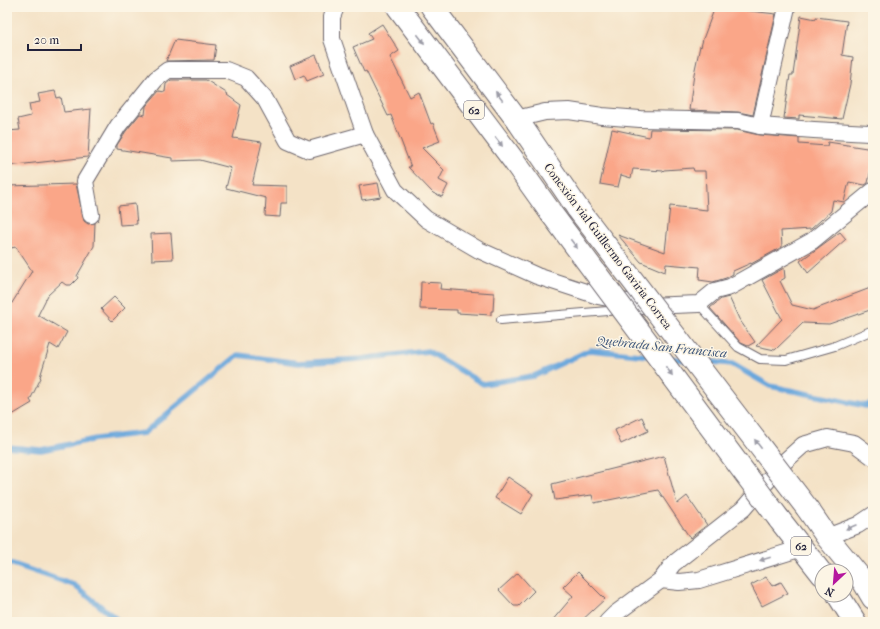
<svg xmlns="http://www.w3.org/2000/svg" width="880" height="629" viewBox="0 0 880 629" font-family="'IM FELL French Canon',serif">
  <style>
    .lines { fill: none; stroke-linecap: round; stroke-linejoin: round }
    .stream { stroke: #6ba7dc; stroke-width: 5.5 }
    .building { fill: #faa688 }
    .lane-casing { stroke: #6c656c; stroke-width: 10 }
    .street-casing { stroke: #6c656c; stroke-width: 18 }
    .highway-casing { stroke: #6c656c; stroke-width: 24 }
    .lane { stroke: #fff; stroke-width: 8 }
    .street { stroke: #fff; stroke-width: 16 }
    .highway { stroke: #fff; stroke-width: 22 }
    .highway-bridge-casing { stroke: #6c656c; stroke-width: 24; stroke-linecap: butt }
    .highway-bridge { stroke: #fff; stroke-width: 22 }
    .oneway { fill: #9c9ca7 }
    .labels { text-anchor: middle; stroke-width: 3; stroke-linejoin: round; paint-order: stroke }
    .shield { fill: #fcf5e5; stroke: #63616e; stroke-width: 1 }
    .shield-label { font-size: 11px; font-weight: bold; fill: #22223b }
    .street-label { font-size: 12px; fill: #22223b; stroke: #fcf5e5 }
    .water-label { font-size: 13px; font-style: italic; fill: #3f577b; stroke: #fcf5e5 }
  </style>
  <rect width="100%" height="100%" fill="#fcf5e5"/>
  <filter id="ink" filterUnits="userSpaceOnUse"><feTurbulence type="fractalNoise" baseFrequency=".025" numOctaves="2"/><feDisplacementMap in="SourceGraphic" scale="8" xChannelSelector="R" yChannelSelector="G"/><feConvolveMatrix kernelMatrix="1 2 1 2 8 2 1 2 1" color-interpolation-filters="sRGB"/></filter>
  <filter id="wash" filterUnits="userSpaceOnUse"><feTurbulence type="fractalNoise" baseFrequency=".012" numOctaves="4" result="noise"/><feDisplacementMap in="SourceGraphic" scale="16" xChannelSelector="R" yChannelSelector="G"/><feGaussianBlur stdDeviation="0.9" result="paint"/><feColorMatrix in="noise" values="0 0 0 0 0 0 0 0 0 0 0 0 0 0 0 0 0 1.4 0 .05"/><feComposite in="paint" operator="in"/></filter>
  <g filter="url(#wash)">
    <rect width="100%" height="100%" fill="#f4e2c6"/>
    <g class="lines">
      <!-- stream -->
      <g class="stream">
        <polyline points="667,358 686,360"/>
        <polyline points="703,361 732,364 770,386 866,406 873,402"/>
        <polyline points="7,447 41,450 96,439 144,433 238,355 299,363 361,359 428,351 483,384 534,376 590,350 650,356"/>
        <polyline points="7,562 74,585 120,622"/>
      </g>
    </g>
    <g id="blocks">
      <!-- building -->
      <g class="building">
        <polygon points="715,7 776,14 753,115 738,112 689,110 694,74 700,46 701,47 703,39"/>
        <polygon points="801,16 816,19 816,17 847,21 842,55 853,57 850,84 842,119 799,115 799,119 784,118 790,75 793,75"/>
        <polygon points="382,24 399,51 390,57 410,97 419,92 431,124 433,123 440,141 422,148 444,170 439,180 448,185 442,197 433,193 408,167 411,167 391,115 388,116 366,71 364,72 353,47 372,39 368,33"/>
        <polygon points="175,40 216,45 214,60 166,61"/>
        <polygon points="316,55 324,74 307,81 304,75 295,79 290,66"/>
        <polygon points="171,80 206,80 228,94 227,95 241,105 233,138 262,142 252,185 287,186 287,203 281,203 280,217 265,216 266,198 226,188 231,168 200,160 172,161 172,158 117,149 117,145 126,131 140,114 145,115 146,106 159,91 165,92 166,84"/>
        <polygon points="55,91 57,98 61,97 64,112 91,109 88,157 7,166 7,131 20,130 18,119 31,116 29,104 40,102 38,94"/>
        <polygon points="612,129 649,137 650,129 737,130 759,135 799,138 799,144 827,146 828,142 873,149 873,170 871,169 868,183 865,185 849,182 844,202 833,200 831,211 811,229 781,231 782,247 751,264 751,263 733,271 733,274 726,278 713,282 699,280 700,267 666,264 665,272 641,262 618,235 665,252 670,206 707,210 705,171 694,171 693,168 664,170 663,171 633,169 631,178 621,175 618,187 600,184"/>
        <polygon points="378,183 381,197 362,200 359,186"/>
        <polygon points="76,184 84,221 88,224 95,223 94,246 77,276 78,278 71,285 66,285 62,282 48,295 38,315 67,332 58,349 50,344 40,377 41,378 30,400 32,403 7,418 7,311 32,271 16,247 11,248 7,237 7,186"/>
        <polygon points="135,204 137,224 120,225 118,206"/>
        <polygon points="840,232 846,239 808,273 800,261"/>
        <polygon points="171,233 173,259 152,260 151,234"/>
        <polygon points="784,268 785,278 780,281 792,305 813,310 873,287 873,309 829,324 803,323 775,350 756,346 782,319 762,280"/>
        <polygon points="421,282 441,283 440,289 494,293 493,311 491,311 491,315 457,313 457,310 420,309"/>
        <polygon points="114,297 125,308 112,321 101,309"/>
        <polygon points="729,297 739,319 755,342 748,346 741,343 710,308 721,299"/>
        <polygon points="642,417 648,431 621,444 615,430"/>
        <polygon points="664,456 677,504 687,496 707,525 690,538 658,490 594,503 592,495 555,500 552,484"/>
        <polygon points="508,477 533,494 521,514 495,498"/>
        <polygon points="578,572 605,599 580,622 551,622 573,596 563,587"/>
        <polygon points="518,573 534,591 519,606 514,606 499,590"/>
        <polygon points="766,577 772,586 781,582 788,593 762,606 751,585"/>
      </g>
    </g>
  </g>
  <g filter="url(#ink)">
    <use href="#blocks" fill-opacity="0" stroke="#6c656c" stroke-width="1"/>
    <g class="lines">
      <defs>
        <g id="lane">
          <polyline points="698,304 699,304 738,347 760,359 786,360 835,346 873,330"/>
          <polyline points="501,320 620,310"/>
        </g>
        <g id="street">
          <polyline points="336,7 332,17 332,39 365,134 395,190 426,219 479,250 537,276 598,296 647,306 699,304 715,291 730,287 812,241 873,191"/>
          <polyline points="516,119 545,112 569,111 602,116 640,119 738,121 760,126 814,130 869,133 873,135"/>
          <polyline points="760,126 787,7"/>
          <polyline points="91,215 85,181 118,126 156,79 168,70 226,70 246,78 265,99 288,141 309,150 365,134"/>
          <polyline points="827,537 858,525 873,515"/>
          <polyline points="661,580 679,582 699,580 802,548"/>
          <polyline points="607,622 615,614 661,580 673,564 743,509 783,463 803,445 828,438 854,443 873,457"/>
        </g>
        <g id="highway">
          <polyline points="398,7 514,161 551,213"/>
          <polyline points="432,7 520,124 578,209"/>
          <polyline points="807,508 827,537 863,581 873,598"/>
          <polyline points="779,519 822,574"/>
          <polyline points="838,595 855,622"/>
        </g>
      </defs>
      <!-- lane casing -->
      <use href="#lane" class="lane-casing"/>
      <!-- street casing -->
      <use href="#street" class="street-casing"/>
      <!-- highway casing -->
      <use href="#highway" class="highway-casing"/>
      <!-- lane -->
      <use href="#lane" class="lane"/>
      <!-- street -->
      <use href="#street" class="street"/>
      <!-- highway -->
      <use href="#highway" class="highway"/>
      <defs>
        <g id="highway-bridge">
          <polyline points="578,209 807,508"/>
          <polyline points="551,213 779,519"/>
        </g>
      </defs>
      <!-- highway-bridge casing -->
      <use href="#highway-bridge" class="highway-bridge-casing"/>
      <!-- highway-bridge -->
      <use href="#highway-bridge" class="highway-bridge"/>
    </g>
    <!-- one-way arrows -->
    <defs><path id="oneway-solid" d="M-6-.8H1V-3.2L6.5 0L1 3.2V.8H-6Z"/></defs>
    <g class="oneway">
      <use href="#oneway-solid" transform="translate(421 39) rotate(53)"/>
      <use href="#oneway-solid" transform="translate(499 96) rotate(-127)"/>
      <use href="#oneway-solid" transform="translate(499 142) rotate(52)"/>
      <use href="#oneway-solid" transform="translate(574 244) rotate(53)"/>
      <use href="#oneway-solid" transform="translate(669 371) rotate(53)"/>
      <use href="#oneway-solid" transform="translate(758 444) rotate(-127)"/>
      <use href="#oneway-solid" transform="translate(851 527) rotate(157)"/>
      <use href="#oneway-solid" transform="translate(765 559) rotate(163)"/>
    </g>
  </g>
  <g class="labels">
    <!-- shield labels -->
    <g class="shield">
      <rect x="464" y="101" width="20" height="18" rx="3"/>
      <rect x="791" y="537" width="20" height="18" rx="3"/>
    </g>
    <g class="shield-label">
      <text x="474" y="114">62</text>
      <text x="801" y="550">62</text>
    </g>
    <!-- street labels -->
    <g class="street-label">
      <text transform="translate(608 246) rotate(53)" y="4">Conexión vial Guillermo Gaviria Correa</text>
    </g>
    <!-- water labels -->
    <g class="water-label">
      <text transform="translate(662 346) rotate(6)" y="5">Quebrada San Francisca</text>
    </g>
  </g>
  <!-- margin -->
  <rect width="880" height="629" fill="none" stroke="#fcf5e5" stroke-width="24"/>
  <!-- north arrow -->
  <g transform="translate(834 583) rotate(206)"><circle r="19" fill="#fcf5e5" stroke="#a5a1a1"/>
  <path d="M0-3L7 15L0 10L-7 15Z" fill="#b5179e"/>
  <text y="-6" font-size="11" font-weight="bold" text-anchor="middle" fill="#22223b">N</text>
  </g>
  <!-- scale -->
  <path d="M28 44v6h53v-6" fill="none" stroke="#22223b" stroke-width="2"/>
  <text x="34" y="44" font-size="12" fill="#22223b" stroke="#fcf5e5" stroke-width="3" paint-order="stroke">20 m</text>
</svg>
